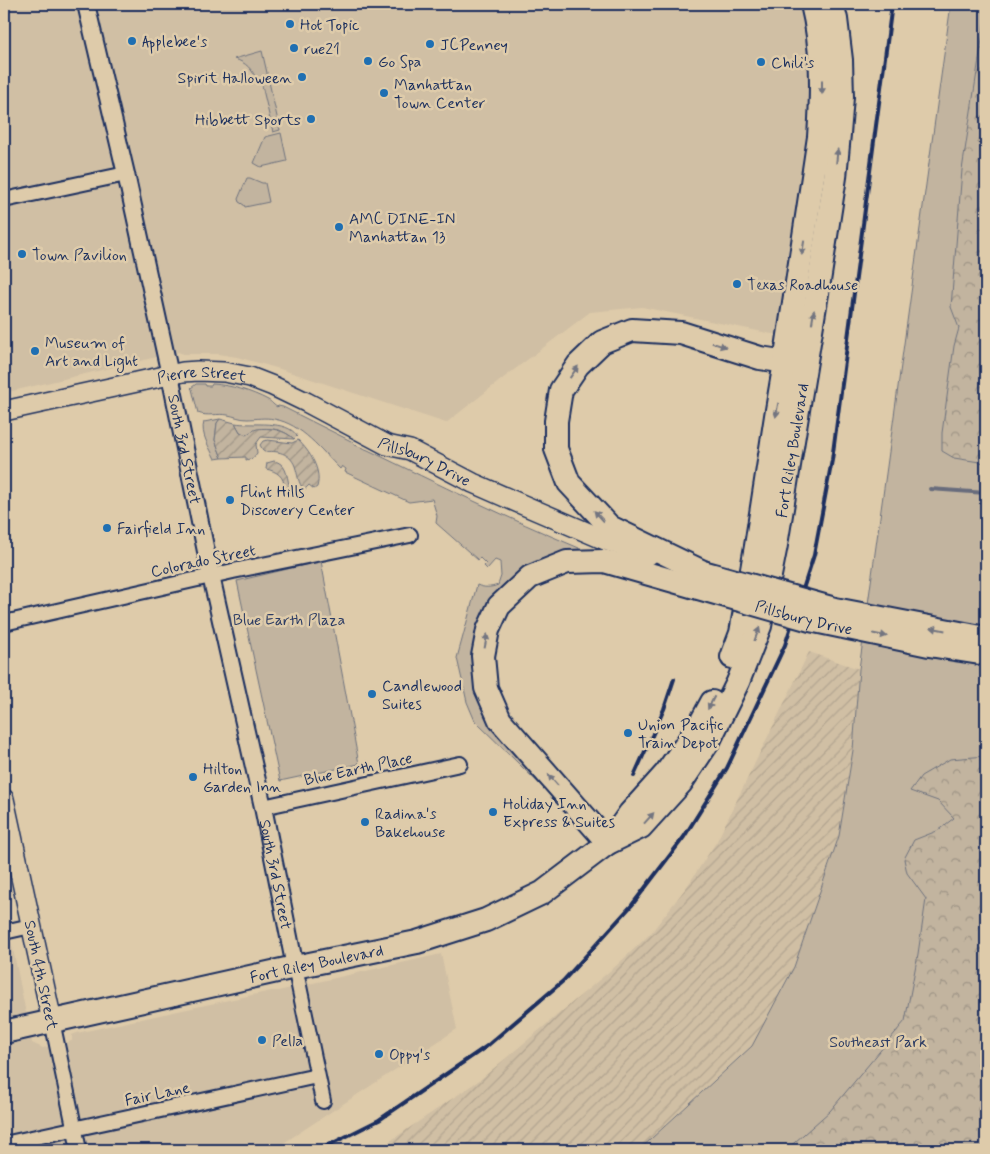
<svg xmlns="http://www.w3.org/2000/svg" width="990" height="1154" viewBox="0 0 990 1154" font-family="Mynerve,sans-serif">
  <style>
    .built { fill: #d0bfa4 }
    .industrial { fill: url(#industrial-furrows) }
    .green { fill: #c2b49f; stroke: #6e727e }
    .forest { fill: url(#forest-crowns); stroke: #6e727e }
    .garden { fill: url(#garden-furrows); stroke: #6e727e }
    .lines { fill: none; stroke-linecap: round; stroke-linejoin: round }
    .stream { stroke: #686c7c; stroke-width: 4 }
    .minor-casing { stroke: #1b2f5e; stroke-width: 18 }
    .tertiary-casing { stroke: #1b2f5e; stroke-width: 20 }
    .secondary-casing { stroke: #1b2f5e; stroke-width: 22 }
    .trunk-casing { stroke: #1b2f5e; stroke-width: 26 }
    .minor { stroke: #decbaa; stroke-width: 14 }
    .tertiary { stroke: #decbaa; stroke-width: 16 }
    .secondary { stroke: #decbaa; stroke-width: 19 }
    .trunk { stroke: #decbaa; stroke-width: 22 }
    .rail { stroke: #1b2f5e; stroke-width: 4 }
    .trunk-bridge-casing { stroke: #1b2f5e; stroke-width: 26; stroke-linecap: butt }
    .trunk-bridge { stroke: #decbaa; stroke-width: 22 }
    .oneway { fill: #737580 }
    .poi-dot { fill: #1f6fb2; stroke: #decbaa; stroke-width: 2 }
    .labels { text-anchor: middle; stroke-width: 5; stroke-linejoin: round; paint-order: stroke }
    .poi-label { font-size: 16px; fill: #1b2f5e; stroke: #decbaa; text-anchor: start }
    .street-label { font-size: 16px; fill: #1b2f5e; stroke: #decbaa }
    .park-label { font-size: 16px; fill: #2c3c64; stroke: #decbaa }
  </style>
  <defs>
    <pattern id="industrial-furrows" width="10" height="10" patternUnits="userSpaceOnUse" patternTransform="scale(1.25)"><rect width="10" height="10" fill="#d0bfa4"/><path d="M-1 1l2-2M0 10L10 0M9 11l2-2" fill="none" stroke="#b2a490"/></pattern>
    <pattern id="forest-crowns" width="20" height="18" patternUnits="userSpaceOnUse" patternTransform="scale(1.25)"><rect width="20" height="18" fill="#c2b49f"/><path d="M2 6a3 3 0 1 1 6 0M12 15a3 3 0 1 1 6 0" fill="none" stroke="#9d9385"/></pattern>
    <pattern id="garden-furrows" width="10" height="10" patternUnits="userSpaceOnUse" patternTransform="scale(1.25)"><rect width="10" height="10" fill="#c2b49f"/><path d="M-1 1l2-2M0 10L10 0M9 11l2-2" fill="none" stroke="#9d9385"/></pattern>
  </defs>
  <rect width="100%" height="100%" fill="#decbaa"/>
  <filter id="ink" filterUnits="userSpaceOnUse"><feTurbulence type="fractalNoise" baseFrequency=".02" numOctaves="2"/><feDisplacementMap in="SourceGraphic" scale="10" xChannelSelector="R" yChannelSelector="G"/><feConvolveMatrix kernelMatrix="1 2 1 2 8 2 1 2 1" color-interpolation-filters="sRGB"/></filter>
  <g filter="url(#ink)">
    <!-- built -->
    <g class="built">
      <polygon points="4,4 803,4 808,23 812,114 781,335 777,334 777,335 642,307 590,312 506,376 446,423 280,369 237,357 218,354 184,354 178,352 4,393"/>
      <polygon points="11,939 32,1043 43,1048 72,1041 72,1035 77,1033 238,998 271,991 278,991 441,954 457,1029 273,1150 4,1150 4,940"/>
    </g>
    <!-- industrial -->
    <polygon class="industrial" points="809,652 859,669 853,750 839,836 794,967 752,1046 639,1150 377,1150 481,1079 617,965 651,933 688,885 717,841"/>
    <!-- green -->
    <g class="green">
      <polygon points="951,4 986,4 986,1150 639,1150 752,1046 794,967 839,836 853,750 859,669"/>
      <path d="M 262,51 L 280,130 L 273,132 L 261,81 L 257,81 C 253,70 246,62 234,59 Z"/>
      <polygon points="281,133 287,161 261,167 254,163 265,137"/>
      <polygon points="247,178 250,178 262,183 265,183 269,202 245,207 244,205 239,202 238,199"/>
      <path d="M 196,384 L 205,384 L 206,386 L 211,386 L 212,384 C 231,385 251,391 268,400 C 272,402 272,404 277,407 L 278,406 L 283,407 L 353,442 L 355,444 L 355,445 L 368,450 C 438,484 507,518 579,548 L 578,551 L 561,552 L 534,562 L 524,568 L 504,584 L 491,601 L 474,661 L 563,807 L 475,721 L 467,702 L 457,658 L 477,585 C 484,588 490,588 498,585 L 501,576 L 500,562 L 495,560 L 487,569 L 484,566 L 486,564 L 480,558 L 478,560 L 436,523 L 437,516 L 432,499 L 409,502 L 345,472 L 346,469 L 342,466 L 340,469 C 321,450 302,424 274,419 C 265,417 256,419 247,419 C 240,419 234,416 228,415 C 218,413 207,417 198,413 L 192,389 L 191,388 Z"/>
      <path d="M 220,419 L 217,423 L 215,440 L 222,458 L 215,459 C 210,448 200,434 204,422 Z"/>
      <path d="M 235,423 C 251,426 287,419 297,436 L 294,439 C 280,426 261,426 246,435 L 240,432 Z"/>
      <polygon points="321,561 359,764 280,781 237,581"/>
    </g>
    <!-- forest -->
    <g class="forest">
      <polygon points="986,13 986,463 954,458 942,451 942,433 954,346 959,328 951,307 962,170"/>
      <polygon points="986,756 986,1150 786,1150 830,1111 905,1021 918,954 926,899 907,873 904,859 914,840 937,831 954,818 938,801 910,791 921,776 950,759"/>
    </g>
    <!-- garden -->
    <g class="garden">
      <path d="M 220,419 L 235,423 L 240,432 L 246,435 C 249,433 253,430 257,429 C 269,427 285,430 294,439 L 261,437 L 256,444 L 257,453 L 253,458 L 246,460 L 246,457 L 222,458 L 215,440 L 217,423 Z"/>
      <path d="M 268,440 L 292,443 L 298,440 C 310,452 322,470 317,487 L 314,489 L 309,485 L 304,490 C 298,483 298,475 295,466 C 290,453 277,450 264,452 L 260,445 L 263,441 Z"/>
      <path d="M 274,461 C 286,463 287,475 289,485 L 297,490 L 299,492 C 293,494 288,492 284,488 C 285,476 276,471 266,469 L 267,463 Z"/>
    </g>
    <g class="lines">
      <!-- stream -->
      <polyline class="stream" points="930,489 986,493"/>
      <defs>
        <g id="minor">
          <polyline points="4,200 126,174"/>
          <polyline points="4,623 233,571 410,535"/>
          <polyline points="263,807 460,764"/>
          <polyline points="4,932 31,926"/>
          <polyline points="295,967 323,1101"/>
          <polyline points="52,1021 79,1150"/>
          <polyline points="4,1144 317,1076"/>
        </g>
        <g id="tertiary">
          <path id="s1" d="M 86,4 L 126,174 L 170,375 L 211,576 L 263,807 L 295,967"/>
        </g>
        <g id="secondary">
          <path id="s2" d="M 4,411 L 183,372 L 198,371 L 224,372 L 250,377 L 273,386 L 306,402 L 387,445 L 410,450 L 473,483 L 521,504 L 605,540 L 649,555"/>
          <polyline points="4,799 52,1021"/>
        </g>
        <g id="trunk">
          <polyline points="703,572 610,527 569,483 556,449 556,421 561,390 578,365 602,342 632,330 681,333 760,358 800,364"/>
          <path d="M 732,657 L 741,633 L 756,546 L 776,416 L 785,362 L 819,137 C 822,92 823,48 812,4"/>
          <polyline points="610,841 630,813 666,773 699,726 712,702"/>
          <polyline points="608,843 500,720 486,688 483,656 488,630 499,606 530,577 567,562 604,561 698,588"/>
          <path id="s3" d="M 4,1032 L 295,967 L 417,942 L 486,920 L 542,893 L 608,843 L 641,827 L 681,783 L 709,741 L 738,682 L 760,626 L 776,545 L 820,275 L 835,177 L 839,134 L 842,97 L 841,60 L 836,19 L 832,4"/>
        </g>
      </defs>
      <!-- minor casing -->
      <use href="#minor" class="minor-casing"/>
      <!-- tertiary casing -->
      <use href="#tertiary" class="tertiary-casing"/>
      <!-- secondary casing -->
      <use href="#secondary" class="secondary-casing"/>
      <!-- trunk casing -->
      <use href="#trunk" class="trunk-casing"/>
      <!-- minor -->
      <use href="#minor" class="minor"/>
      <!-- tertiary -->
      <use href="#tertiary" class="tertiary"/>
      <!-- secondary -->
      <use href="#secondary" class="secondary"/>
      <!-- trunk -->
      <use href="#trunk" class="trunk"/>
      <!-- rail -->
      <g class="rail">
        <polyline points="634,776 664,709 674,679"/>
        <polyline points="319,1150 379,1120 487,1046 563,981 632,905 684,837 727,768 785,645 814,555 832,460 892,4"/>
      </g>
      <defs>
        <g id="trunk-bridge">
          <polyline points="703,572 835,609 986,638"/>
          <path id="s4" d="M 698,588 L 810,620 L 929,645 L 986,654"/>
        </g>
      </defs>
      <!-- trunk-bridge casing -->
      <use href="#trunk-bridge" class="trunk-bridge-casing"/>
      <!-- trunk-bridge -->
      <use href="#trunk-bridge" class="trunk-bridge"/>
    </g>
    <!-- one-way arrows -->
    <defs><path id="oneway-solid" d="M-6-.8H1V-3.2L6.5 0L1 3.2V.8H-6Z" transform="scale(1.25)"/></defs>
    <g class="oneway">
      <use href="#oneway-solid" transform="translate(822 87) rotate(90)"/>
      <use href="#oneway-solid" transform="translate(837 156) rotate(-84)"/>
      <use href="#oneway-solid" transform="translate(803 248) rotate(99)"/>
      <use href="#oneway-solid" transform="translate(813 317) rotate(-81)"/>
      <use href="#oneway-solid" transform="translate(719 345) rotate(17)"/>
      <use href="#oneway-solid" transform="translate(574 372) rotate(-55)"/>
      <use href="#oneway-solid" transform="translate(777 410) rotate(100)"/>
      <use href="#oneway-solid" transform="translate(599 516) rotate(-133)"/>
      <use href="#oneway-solid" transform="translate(938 629) rotate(-169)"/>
      <use href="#oneway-solid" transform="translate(757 634) rotate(-69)"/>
      <use href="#oneway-solid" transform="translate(880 635) rotate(11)"/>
      <use href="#oneway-solid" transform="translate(486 641) rotate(-79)"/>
      <use href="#oneway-solid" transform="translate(711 703) rotate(117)"/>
      <use href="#oneway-solid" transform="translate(553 780) rotate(-131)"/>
      <use href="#oneway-solid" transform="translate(649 818) rotate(-48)"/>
    </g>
  </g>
  <!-- markers -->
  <g class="poi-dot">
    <circle cx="290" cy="24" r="5"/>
    <circle cx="132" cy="41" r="5"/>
    <circle cx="430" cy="44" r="5"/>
    <circle cx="294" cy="48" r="5"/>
    <circle cx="368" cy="61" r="5"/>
    <circle cx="761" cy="62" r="5"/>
    <circle cx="302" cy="77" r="5"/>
    <circle cx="384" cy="93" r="5"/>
    <circle cx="311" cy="119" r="5"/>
    <circle cx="339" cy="227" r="5"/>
    <circle cx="22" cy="254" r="5"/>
    <circle cx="737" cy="284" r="5"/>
    <circle cx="35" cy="351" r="5"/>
    <circle cx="230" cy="500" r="5"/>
    <circle cx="107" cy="528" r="5"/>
    <circle cx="372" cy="694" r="5"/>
    <circle cx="628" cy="733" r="5"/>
    <circle cx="193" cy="777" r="5"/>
    <circle cx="493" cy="812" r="5"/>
    <circle cx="365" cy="822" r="5"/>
    <circle cx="262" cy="1040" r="5"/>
    <circle cx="379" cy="1054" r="5"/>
  </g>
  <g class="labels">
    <!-- poi labels -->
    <g class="poi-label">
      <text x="300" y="30">Hot Topic</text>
      <text x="142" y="47">Applebee's</text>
      <text x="440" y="50">JCPenney</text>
      <text x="304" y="54">rue21</text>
      <text x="378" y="67">Go Spa</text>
      <text x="771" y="68">Chili's</text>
      <text x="292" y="83" text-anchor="end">Spirit Halloween</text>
      <text x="394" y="90">Manhattan<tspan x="394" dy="18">Town Center</tspan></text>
      <text x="301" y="125" text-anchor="end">Hibbett Sports</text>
      <text x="349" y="224">AMC DINE-IN<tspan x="349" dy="18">Manhattan 13</tspan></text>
      <text x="32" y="260">Town Pavilion</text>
      <text x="747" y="290">Texas Roadhouse</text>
      <text x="45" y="348">Museum of<tspan x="45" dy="18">Art and Light</tspan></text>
      <text x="240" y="497">Flint Hills<tspan x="240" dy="18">Discovery Center</tspan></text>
      <text x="117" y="534">Fairfield Inn</text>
      <text x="382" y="691">Candlewood<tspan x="382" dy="18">Suites</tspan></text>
      <text x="638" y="730">Union Pacific<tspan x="638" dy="18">Train Depot</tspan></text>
      <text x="203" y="774">Hilton<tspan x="203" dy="18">Garden Inn</tspan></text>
      <text x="503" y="809">Holiday Inn<tspan x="503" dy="18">Express &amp; Suites</tspan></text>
      <text x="375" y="819">Radina's<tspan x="375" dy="18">Bakehouse</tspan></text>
      <text x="272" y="1046">Pella</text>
      <text x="389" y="1060">Oppy's</text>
    </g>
    <!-- street labels -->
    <g class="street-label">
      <text dy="6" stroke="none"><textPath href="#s2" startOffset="202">Pierre Street</textPath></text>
      <text dy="6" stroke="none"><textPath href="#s1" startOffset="456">South 3rd Street</textPath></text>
      <text dy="6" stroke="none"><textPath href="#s3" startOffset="1091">Fort Riley Boulevard</textPath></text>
      <text dy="6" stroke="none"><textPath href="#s2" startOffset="445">Pillsbury Drive</textPath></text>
      <text transform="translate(203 560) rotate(-12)" y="6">Colorado Street</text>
      <text dy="6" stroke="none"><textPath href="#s4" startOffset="110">Pillsbury Drive</textPath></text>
      <text transform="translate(358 768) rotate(-12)" y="6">Blue Earth Place</text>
      <text dy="6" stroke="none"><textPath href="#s1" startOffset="891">South 3rd Street</textPath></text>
      <text dy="6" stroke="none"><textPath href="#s3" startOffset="320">Fort Riley Boulevard</textPath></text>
      <text transform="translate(42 975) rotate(78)" y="6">South 4th Street</text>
      <text transform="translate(157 1093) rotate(-12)" y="6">Fair Lane</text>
    </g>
    <!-- park labels -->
    <g class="park-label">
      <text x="289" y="625">Blue Earth Plaza</text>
      <text x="878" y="1047">Southeast Park</text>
    </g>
  </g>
  <!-- margin -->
  <rect width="990" height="1154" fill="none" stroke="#decbaa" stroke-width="20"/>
  <rect x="10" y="10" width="970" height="1134" fill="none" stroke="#1b2f5e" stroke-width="2" filter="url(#ink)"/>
</svg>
